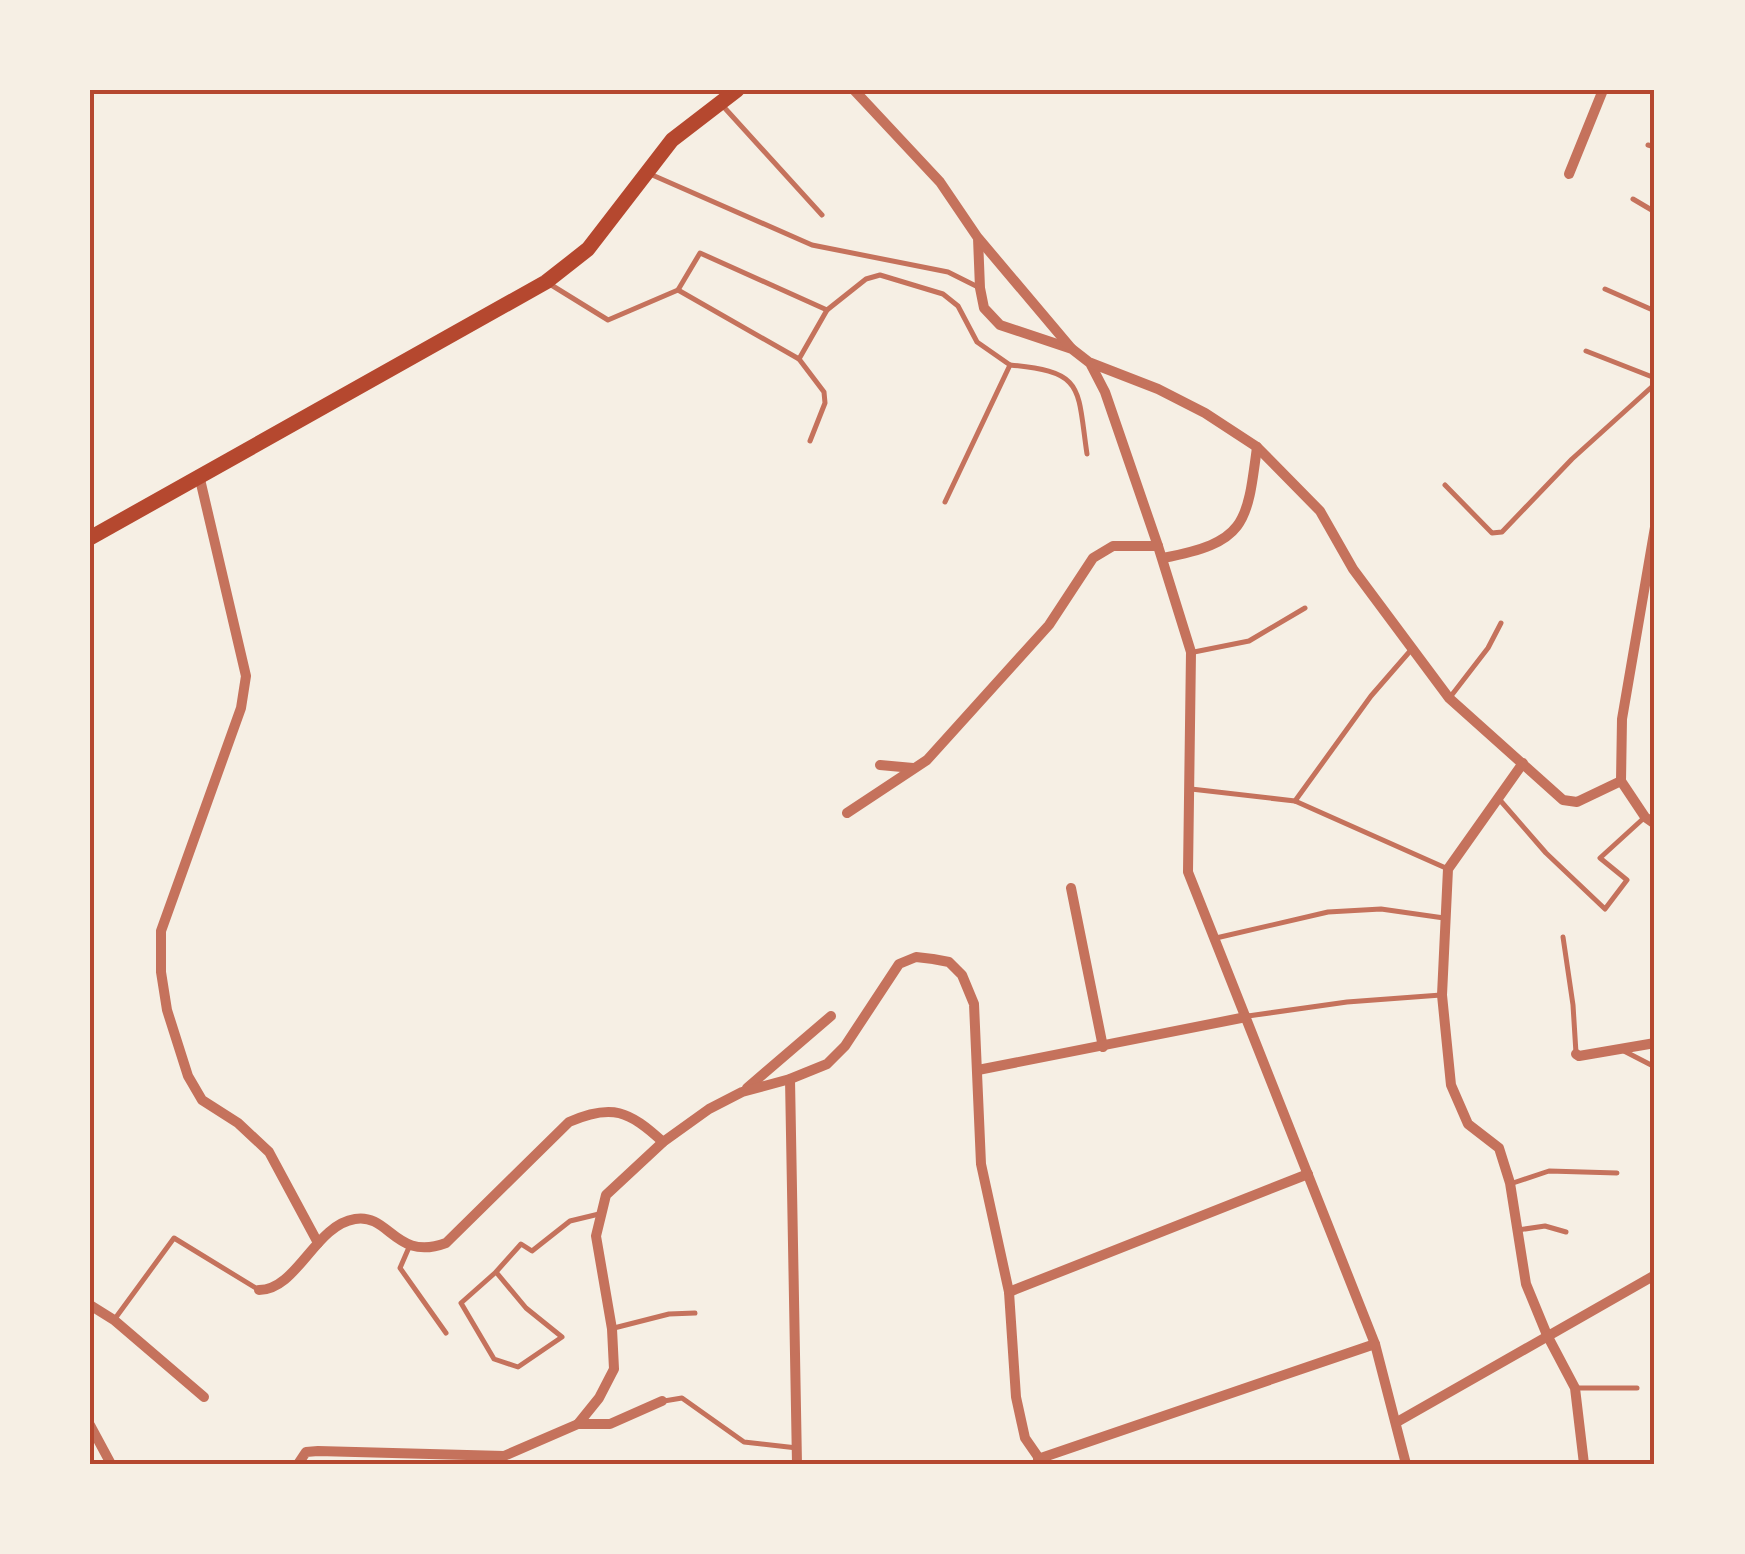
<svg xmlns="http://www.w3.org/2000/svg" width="1745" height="1554" viewBox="0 0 1745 1554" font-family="Merriweather,serif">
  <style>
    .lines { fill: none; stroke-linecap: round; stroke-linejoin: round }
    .service { stroke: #c5725c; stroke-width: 5 }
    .minor { stroke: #c5725c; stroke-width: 10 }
    .primary { stroke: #b5482f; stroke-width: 15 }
    .neatline { fill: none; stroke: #b5482f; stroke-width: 4 }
  </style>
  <rect width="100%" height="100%" fill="#f6efe4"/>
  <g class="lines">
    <!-- service -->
    <g class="service">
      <polyline points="722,105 822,215"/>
      <polyline points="1648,145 1655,147"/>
      <polyline points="650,174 812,245 948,272 978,287"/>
      <polyline points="1633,199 1655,212"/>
      <polyline points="548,283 608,320 678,290 700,253 827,310 866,279 880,275 943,294 958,306 977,342 1010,365 945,502"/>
      <polyline points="1605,289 1655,311"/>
      <polyline points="678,290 799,359 824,392 825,403 810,441"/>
      <polyline points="1586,351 1655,378"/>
      <polyline points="799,359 827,310"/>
      <path d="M 1010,365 C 1085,372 1077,386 1087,454"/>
      <polyline points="1445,485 1492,533 1502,532 1572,459 1655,384"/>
      <polyline points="1194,652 1249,641 1305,608"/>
      <polyline points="1451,696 1488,648 1501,623"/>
      <polyline points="1191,789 1295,801 1448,869"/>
      <polyline points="1499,799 1546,853 1605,909 1627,880 1600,858 1645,817"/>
      <polyline points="1295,801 1371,696 1411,650"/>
      <polyline points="1563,937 1573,1005 1576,1053"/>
      <polyline points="1216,938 1328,912 1381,909 1444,918"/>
      <polyline points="1248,1016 1347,1002 1441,995"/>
      <polyline points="1622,1050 1655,1067"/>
      <polyline points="1513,1183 1549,1171 1617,1173"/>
      <polyline points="1518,1230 1545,1226 1566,1232"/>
      <polyline points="410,1245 400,1268 446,1333"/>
      <polyline points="496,1272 461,1303 494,1359 518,1367 562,1337 526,1308 496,1272 521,1244 532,1251 570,1221 599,1214"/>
      <polyline points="114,1320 174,1238 259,1290"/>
      <polyline points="614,1328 669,1314 695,1313"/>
      <polyline points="1578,1388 1637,1388"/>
      <polyline points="664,1401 682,1398 744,1442 797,1448"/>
    </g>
    <!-- minor -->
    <g class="minor">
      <polyline points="854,90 940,182 978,238 980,288 984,308 1000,325 1072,349 1090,363 1105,392 1158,546 1191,652 1188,872 1375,1344 1406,1464"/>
      <polyline points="1569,174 1603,90"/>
      <polyline points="979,239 1071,348"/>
      <polyline points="1091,363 1158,389 1205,413 1257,447 1320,511 1353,569 1449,698 1563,800 1577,802 1621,781"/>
      <polyline points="199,475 246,676 241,708 161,931 161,972 167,1010 188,1076 202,1100 238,1123 269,1152 318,1243"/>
      <polyline points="1655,527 1622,719 1621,781 1645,817 1655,824"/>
      <path d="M 1163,558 C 1245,542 1247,526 1257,447"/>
      <polyline points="1523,763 1448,869 1442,995 1451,1085 1468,1124 1499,1148 1510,1183 1526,1284 1547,1335 1575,1388 1584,1464"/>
      <polyline points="880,765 913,768"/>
      <polyline points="847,813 927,760 1049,625 1093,558 1113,546 1158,546"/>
      <polyline points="1071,888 1103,1047"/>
      <polyline points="1576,1054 1579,1056 1655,1043"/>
      <polyline points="978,1070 1246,1017"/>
      <polyline points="790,1079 797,1464"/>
      <polyline points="747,1088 831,1016"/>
      <path d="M 259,1290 C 297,1290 315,1225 355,1219 C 390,1213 395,1262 446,1243 L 569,1122 C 612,1103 629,1111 663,1142"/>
      <polyline points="1009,1292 1308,1174"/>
      <polyline points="90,1305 114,1320 204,1397"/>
      <polyline points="1397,1422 1655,1275"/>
      <polyline points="578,1424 599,1398 614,1369 612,1329 596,1236 606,1195 663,1142 709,1109 742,1092 790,1079 827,1064 845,1046 899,964 916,957 933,959 949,962 962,975 974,1004 981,1164 1009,1292 1016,1397 1025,1438 1043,1464"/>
      <polyline points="90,1425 111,1464"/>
      <polyline points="1038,1459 1375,1344"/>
      <polyline points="298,1464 306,1452 318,1451 504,1456 578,1424 610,1424 662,1401"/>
    </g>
    <!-- primary -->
    <polyline class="primary" points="90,538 546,282 588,249 672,140 737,90"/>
  </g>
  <!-- border -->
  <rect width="1745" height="1554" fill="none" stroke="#f6efe4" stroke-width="185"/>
  <rect x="92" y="92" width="1560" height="1370" class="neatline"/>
</svg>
